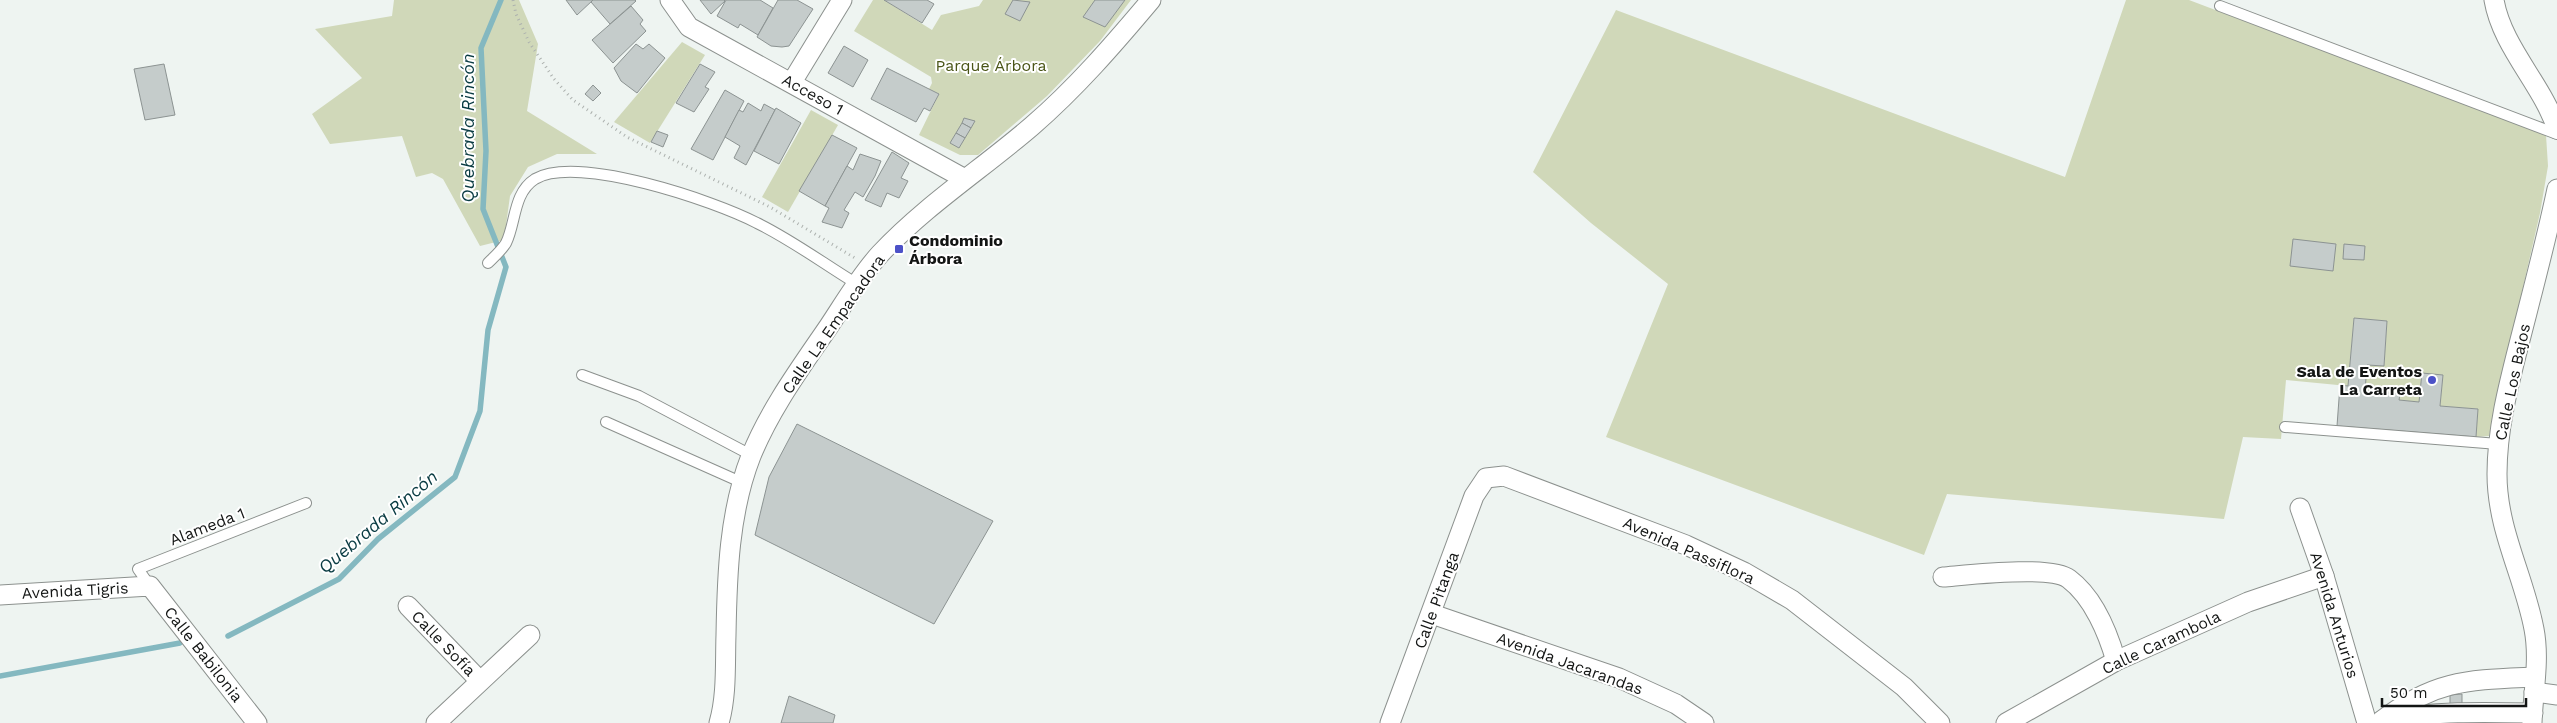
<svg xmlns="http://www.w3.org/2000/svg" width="2557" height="723" viewBox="0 0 2557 723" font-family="'Work Sans',sans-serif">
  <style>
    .green { fill: #d0d8b9 }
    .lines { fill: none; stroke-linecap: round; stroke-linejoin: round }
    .stream { stroke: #84b8c0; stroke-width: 5.5 }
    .building { fill: #c5cccb; stroke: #8c9392 }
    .lane-casing { stroke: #8c918e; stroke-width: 12 }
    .street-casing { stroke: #8c918e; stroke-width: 21 }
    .path { stroke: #acb1ae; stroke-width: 3; stroke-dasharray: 1 4; stroke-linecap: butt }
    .lane { stroke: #fff; stroke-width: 10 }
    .street { stroke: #fff; stroke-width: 19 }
    .poi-dot { fill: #4c51c7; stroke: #fff; stroke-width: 2 }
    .labels { text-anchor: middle; stroke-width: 4; stroke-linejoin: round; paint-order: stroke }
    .park-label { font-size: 16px; fill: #4a5517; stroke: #fff }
    .street-label { font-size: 16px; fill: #131514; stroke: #fff }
    .poi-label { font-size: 16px; font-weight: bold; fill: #131514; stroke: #fff; text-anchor: start }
    .water-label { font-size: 18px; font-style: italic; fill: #093b42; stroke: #fff }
  </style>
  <rect width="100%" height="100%" fill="#eef4f1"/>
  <!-- green -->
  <g class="green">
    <polygon points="394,0 519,0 538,44 527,111 597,154 557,154 528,167 510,196 504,240 480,246 443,179 432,173 416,177 402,136 330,144 312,114 362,78 315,29 392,16"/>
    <polygon points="873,0 884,0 932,30 941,15 979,6 983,0 1131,0 1100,41 1047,96 978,155 960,155 919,135 939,94 929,89 932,83 931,77 854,31"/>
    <polygon points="2126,0 2189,0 2546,135 2548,166 2540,213 2489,436 2476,437 2478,409 2440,406 2443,375 2422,373 2419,402 2399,400 2399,394 2365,391 2367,365 2384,366 2387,321 2354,318 2348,386 2286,380 2281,439 2243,437 2224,519 1947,494 1924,555 1606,437 1668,284 1591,223 1533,172 1616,10 2065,177"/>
    <polygon points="682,42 705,55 650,143 614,122"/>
    <polygon points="811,110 838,125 788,212 762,197"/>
  </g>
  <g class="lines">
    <!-- stream -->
    <g class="stream">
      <polyline points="228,636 339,579 378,539 455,477 480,411 488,330 506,267 483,209 486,151 481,48 501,0"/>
      <polyline points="0,676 180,643"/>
    </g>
  </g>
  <!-- building -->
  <g class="building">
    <polygon points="566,0 593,0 577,15"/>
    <polygon points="593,0 635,0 636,1 610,24 591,2"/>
    <polygon points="700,0 724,0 725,1 711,14"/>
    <polygon points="726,0 760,0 773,8 758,35 740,24 738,28 717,16"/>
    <polygon points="778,0 797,0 813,9 789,46 782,47 771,46 757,37"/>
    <polygon points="884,0 927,0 934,4 922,23"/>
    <polygon points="1013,0 1030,2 1020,21 1005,14"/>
    <polygon points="1095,0 1125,0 1105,27 1083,17"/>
    <polygon points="631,6 643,20 640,24 646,31 613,63 592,40"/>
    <polygon points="636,44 643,49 649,44 665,58 637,93 621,81 614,68"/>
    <polygon points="844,46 868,60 853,87 828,73"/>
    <polygon points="164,64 175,115 145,120 134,69"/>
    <polygon points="700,64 715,72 705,87 709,89 694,112 676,103"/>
    <polygon points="887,68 939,94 930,111 924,108 916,122 871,99"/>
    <polygon points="593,85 601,93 593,101 585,94"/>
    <polygon points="725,90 744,101 713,160 691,149"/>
    <polygon points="748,103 761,111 764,104 775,110 746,165 734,158 740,146 725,137 739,110 743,112"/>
    <polygon points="776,108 801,123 779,164 754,151"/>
    <polygon points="964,118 975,121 971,128 962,123"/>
    <polygon points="962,123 971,128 965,138 956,133"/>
    <polygon points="657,131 668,135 663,147 651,142"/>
    <polygon points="956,133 965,138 959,148 950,143"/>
    <polygon points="832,135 857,148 825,206 799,191"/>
    <polygon points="892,152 909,163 901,178 908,181 899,198 887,193 881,207 865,200"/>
    <polygon points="860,154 881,161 875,176 863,197 855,192 844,210 849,213 842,228 822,222 829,208 825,206 847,166 853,170"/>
    <polygon points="2293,239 2336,244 2333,271 2290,266"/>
    <polygon points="2344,244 2365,246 2364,260 2343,259"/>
    <polygon points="2354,318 2387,321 2384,366 2367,365 2365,391 2400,394 2399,400 2419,402 2422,373 2443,375 2440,406 2478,409 2476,437 2337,426 2340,385 2348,386"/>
    <polygon points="797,424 993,521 934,624 755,535 769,477"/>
    <polygon points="2462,694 2462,707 2450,708 2450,695"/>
    <polygon points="789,696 835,715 833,723 781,723"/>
  </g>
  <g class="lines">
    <defs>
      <g id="lane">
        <polyline points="2220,6 2557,134"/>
        <path d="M 488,263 C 494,257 502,250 506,243 C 516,223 513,193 535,179 C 577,154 715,201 757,223 C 792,240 824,264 857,284"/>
        <polyline points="582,375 639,396 751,455"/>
        <polyline points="606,422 743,483"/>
        <polyline points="2285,427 2498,444"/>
        <polyline points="150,586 138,569 306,503"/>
      </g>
      <g id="street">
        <polyline points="670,0 689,27 965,179"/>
        <path d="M 2494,0 C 2502,47 2542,84 2557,129"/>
        <polyline points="792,82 842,0"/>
        <polyline points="2300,508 2324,576 2367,723"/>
        <path d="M 1943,577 C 1968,575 2051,565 2069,579 C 2093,597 2108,633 2116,661"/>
        <polyline points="0,595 150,586 257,723"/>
        <polyline points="408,606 480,681"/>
        <polyline points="1432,614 1619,678 1676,704 1704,723"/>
        <polyline points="2534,692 2557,695"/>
        <path d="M 2383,720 C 2432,711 2483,712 2533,713"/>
        <path d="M 2381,721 C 2436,679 2469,680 2535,677"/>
        <polyline points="436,723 530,635"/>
        <path d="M 719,723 C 727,695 725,664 726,635 C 727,575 729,512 751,456 C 770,409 801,367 829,326 C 845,302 860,276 880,254 C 926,205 982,169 1032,126 C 1076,88 1114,44 1151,0"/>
        <polyline points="1390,723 1474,496 1486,478 1504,476 1686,545 1744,572 1792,600 1904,687 1940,723"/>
        <polyline points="2006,723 2116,661 2248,602 2324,576"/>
        <path d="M 2532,723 C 2533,692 2540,660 2534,629 C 2524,576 2497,530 2497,474 C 2497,430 2508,387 2519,344 C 2532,293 2546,241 2557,189"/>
      </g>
    </defs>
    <!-- lane casing -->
    <use href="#lane" class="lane-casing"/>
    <!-- street casing -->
    <use href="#street" class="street-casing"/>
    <!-- path -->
    <polyline class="path" points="513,0 516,14 529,42 554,79 573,100 627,137 770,207 855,258"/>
    <!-- lane -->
    <use href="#lane" class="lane"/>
    <!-- street -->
    <use href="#street" class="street"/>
  </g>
  <!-- markers -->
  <g class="poi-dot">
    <rect x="894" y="244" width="10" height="10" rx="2.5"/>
    <circle cx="2432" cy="380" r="5"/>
  </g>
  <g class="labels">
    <!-- park labels -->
    <g class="park-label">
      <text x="991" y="71">Parque Árbora</text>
    </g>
    <!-- street labels -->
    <g class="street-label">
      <text transform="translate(813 94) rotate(29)" y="6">Acceso 1</text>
      <text transform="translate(833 324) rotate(-55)" y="6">Calle La Empacadora</text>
      <text transform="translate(2512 382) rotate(-78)" y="6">Calle Los Bajos</text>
      <text transform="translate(207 526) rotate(-21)" y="6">Alameda 1</text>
      <text transform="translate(1689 550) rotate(24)" y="6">Avenida Passiflora</text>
      <text transform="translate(75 590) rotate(-3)" y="6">Avenida Tigris</text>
      <text transform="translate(1436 600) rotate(-70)" y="6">Calle Pitanga</text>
      <text transform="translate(2335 615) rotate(73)" y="6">Avenida Anturios</text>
      <text transform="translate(2161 642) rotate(-25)" y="6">Calle Carambola</text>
      <text transform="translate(444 643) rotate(46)" y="6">Calle Sofía</text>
      <text transform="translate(204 654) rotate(52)" y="6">Calle Babilonia</text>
      <text transform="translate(1570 663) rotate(20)" y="6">Avenida Jacarandas</text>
    </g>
    <!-- poi labels -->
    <g class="poi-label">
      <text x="909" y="246">Condominio<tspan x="909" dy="18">Árbora</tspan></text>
      <text x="2422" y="377" text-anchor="end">Sala de Eventos<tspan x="2422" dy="18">La Carreta</tspan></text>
    </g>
    <!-- water labels -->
    <g class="water-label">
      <text transform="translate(468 128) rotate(-90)" y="6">Quebrada Rincón</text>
      <text transform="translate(378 522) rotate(-40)" y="6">Quebrada Rincón</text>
    </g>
  </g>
  <!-- scale -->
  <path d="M2382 698v8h144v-8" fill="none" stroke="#131514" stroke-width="2.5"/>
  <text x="2390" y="698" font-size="15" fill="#131514" stroke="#ffffff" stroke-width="4" paint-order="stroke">50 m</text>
</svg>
